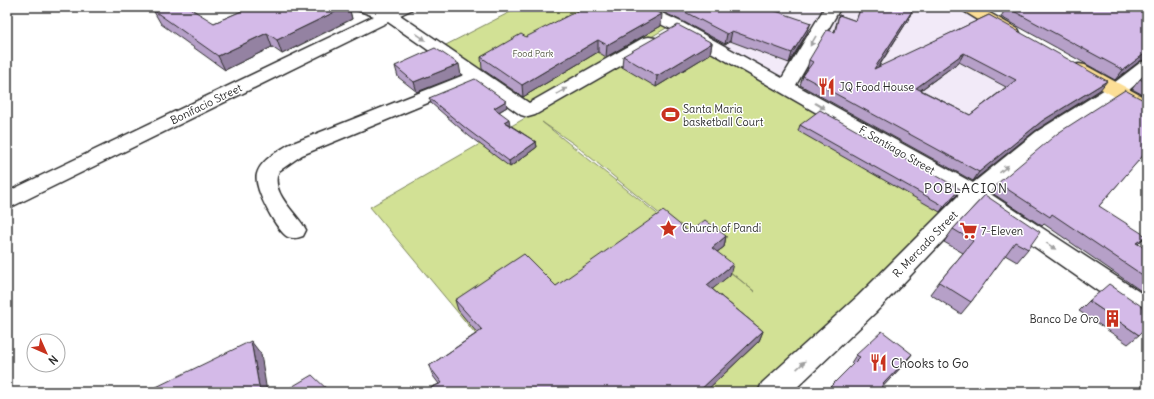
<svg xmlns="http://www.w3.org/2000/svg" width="1154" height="399" viewBox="0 0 1154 399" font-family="Delius,sans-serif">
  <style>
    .built { fill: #f2eaf8 }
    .green { fill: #d2e195; stroke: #7e8660; fill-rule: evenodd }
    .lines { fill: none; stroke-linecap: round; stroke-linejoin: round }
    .minor-casing { stroke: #2b2b2b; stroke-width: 3 }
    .major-casing { stroke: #2b2b2b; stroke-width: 3 }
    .minor { fill: #fff; fill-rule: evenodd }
    .major { fill: #fcde96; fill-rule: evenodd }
    .wall { fill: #b6a0c8; stroke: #2b2b2b; fill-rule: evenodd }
    .shaded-wall { fill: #9482a2; stroke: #2b2b2b }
    .building { fill: #d4bae8; stroke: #2b2b2b; fill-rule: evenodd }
    .oneway { fill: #a0a0a0 }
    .labels { text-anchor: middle; stroke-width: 3; stroke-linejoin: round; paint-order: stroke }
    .far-park-label { font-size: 9px; fill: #555846; stroke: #fff }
    .poi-label { font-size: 11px; fill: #2b2b2b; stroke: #fff; text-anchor: start }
    .street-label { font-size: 11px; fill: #2b2b2b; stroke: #fff }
    .quarter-label { font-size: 13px; letter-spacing: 1px; fill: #2b2b2b; stroke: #fff }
    .near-poi-label { font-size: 13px; fill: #2b2b2b; stroke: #fff; text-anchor: start }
  </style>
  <rect width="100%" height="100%" fill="#fff"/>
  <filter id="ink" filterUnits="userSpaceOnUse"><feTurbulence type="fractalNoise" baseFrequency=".025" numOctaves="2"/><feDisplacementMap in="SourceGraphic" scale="8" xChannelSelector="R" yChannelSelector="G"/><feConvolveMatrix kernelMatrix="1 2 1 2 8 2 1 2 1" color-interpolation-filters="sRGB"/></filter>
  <g filter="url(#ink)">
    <!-- built -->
    <g class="built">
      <polygon points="636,7 831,7 786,87"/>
      <polygon points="834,7 963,7 1108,88 974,194 799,87"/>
    </g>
    <!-- green -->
    <g class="green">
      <polygon points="520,7 630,7 668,27 532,108 438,49"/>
      <path d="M 677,31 L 969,194 L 769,392 L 524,392 L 370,207 ZM 542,122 L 574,144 L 755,292 Z"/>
    </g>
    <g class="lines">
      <defs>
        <g id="minor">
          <path d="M 355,7 L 380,7 L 387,9 L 392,7 L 413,7 L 411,10 L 400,15 L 529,103 L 643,38 L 649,37 L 655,38 L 657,42 L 655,46 L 535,115 L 528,117 L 521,115 L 476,83 L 302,155 L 279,171 C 268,192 298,214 306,230 L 303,236 C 298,238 294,239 288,237 C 277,231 253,188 257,174 C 261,160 276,153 288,145 L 464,75 L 388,22 L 7,209 L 7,192 L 374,16 L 357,10 Z"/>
          <polygon points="628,7 649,7 683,23 782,78 825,7 841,7 796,85 973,183 1036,132 1110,86 1141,62 1147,61 1147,75 1124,94 1050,142 989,193 1147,297 1147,322 1138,319 976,206 876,312 792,392 758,392 762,383 858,296 959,195 671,29 630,10"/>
        </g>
        <g id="major">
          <polygon points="960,7 979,7 1018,29 1020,33 1018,37 1012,38 1006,37 962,10"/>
          <polygon points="1079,64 1085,65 1147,99 1147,113 1140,111 1073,73 1070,69 1073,65"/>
        </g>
      </defs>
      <!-- minor casing -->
      <use href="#minor" class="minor-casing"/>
      <!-- major casing -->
      <use href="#major" class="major-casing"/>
      <!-- minor -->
      <use href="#minor" class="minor"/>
      <!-- major -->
      <use href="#major" class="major"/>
    </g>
    <!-- wall -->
    <g class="wall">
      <polygon points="251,7 349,7 352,19 282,54 272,47 225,70 161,24 153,10 214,23"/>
      <polygon points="652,7 772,7 769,9 807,33 789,63 730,41 725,44 684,22"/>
      <path d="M 861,7 L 913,7 L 908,20 L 878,68 L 989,15 L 1100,90 L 1035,131 L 973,181 L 800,85 L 803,76 L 807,70 L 809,60 L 834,32 L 839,15 L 856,21 ZM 959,62 L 1006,87 L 970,115 L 921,90 Z"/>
      <polygon points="1006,7 1147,7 1147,60 1140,61 1115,80 1001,17"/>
      <polygon points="661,26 606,57 598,52 523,97 482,69 481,57 526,37"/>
      <polygon points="712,43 710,54 656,87 622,67 623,56"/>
      <polygon points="395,66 461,75 417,92 398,77"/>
      <polygon points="1147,74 1147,97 1132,89 1140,79"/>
      <polygon points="429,98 506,101 507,107 499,112 510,125 536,142 537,147 510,167 469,136 431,103"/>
      <polygon points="1147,102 1147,156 1144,154 1099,206 1138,244 1147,249 1147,295 1044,224 1042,226 992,193 998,183"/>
      <polygon points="800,125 957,195 940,212 798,131"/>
      <polygon points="985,195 1028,249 1017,262 1005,255 971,302 961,314 930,294 939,282 963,253 944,242 953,229"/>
      <polygon points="689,232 726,236 724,247 717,252 730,275 712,289 763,331 759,341 705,392 421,392 439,384 433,376 429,366 477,333 458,310 455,300 556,286"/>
      <polygon points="1089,301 1139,335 1128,344 1079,311"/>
      <polygon points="912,354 905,363 882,387 851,363 856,355"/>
    </g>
    <!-- shaded-wall -->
    <g class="shaded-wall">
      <polygon points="345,7 349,7 352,19 282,54 277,40"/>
      <polygon points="762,7 772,7 760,16"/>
      <polygon points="912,11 908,20 871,78 874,69"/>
      <polygon points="662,14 661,26 606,57 607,45"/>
      <polygon points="811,23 807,33 789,63 792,53"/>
      <polygon points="732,31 730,41 725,44 727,34"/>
      <polygon points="267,33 272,47 225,70 218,56"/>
      <polygon points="598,40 598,52 523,97 522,85"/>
      <polygon points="712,43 710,54 656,87 657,76"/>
      <polygon points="1147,52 1147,60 1140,61 1115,80 1123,70"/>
      <polygon points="964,53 959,62 911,97 916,88"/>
      <polygon points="459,64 461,75 417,92 414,82"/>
      <polygon points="1107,81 1100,90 1035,131 973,181 979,172 1042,121"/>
      <polygon points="506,101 507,107 495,114 494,108"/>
      <polygon points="509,119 510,125 504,122"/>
      <polygon points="536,142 537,147 510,167 509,161"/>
      <polygon points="960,189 957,195 940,212 944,206"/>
      <polygon points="726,236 724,247 709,258 712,248"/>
      <polygon points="1146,236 1136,246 1136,243"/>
      <polygon points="733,264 730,275 704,296 707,285"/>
      <polygon points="763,331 759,341 705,392 698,392"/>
      <polygon points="251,341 261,354 267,392 260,392"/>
      <polygon points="912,354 905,363 878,392 881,386"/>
    </g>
    <!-- building -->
    <g class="building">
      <polygon points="155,7 188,7 214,23 251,7 345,7 277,40 267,33 218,56 153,10"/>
      <polygon points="585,7 646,7 662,14 607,45 598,40 522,85 481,57 521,34 526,37"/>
      <polygon points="675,7 764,7 811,23 792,53 732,31 727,34 685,12"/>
      <path d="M 861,7 L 913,7 L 912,11 L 874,69 L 989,15 L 1107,81 L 1042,121 L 979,172 L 803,76 L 813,62 L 809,60 L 827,30 L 835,32 L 839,15 L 856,21 ZM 964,53 L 1016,80 L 970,115 L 916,88 Z"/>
      <polygon points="1006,7 1147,7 1147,52 1123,70"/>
      <polygon points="678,25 712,43 657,76 623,56"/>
      <polygon points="435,48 459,64 414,82 395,66"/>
      <polygon points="1147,74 1147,83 1140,79"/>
      <polygon points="475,79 506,101 494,108 509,119 504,122 536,142 509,161 468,130 429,98"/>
      <polygon points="1125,90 1147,102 1147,151 1099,206 1146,236 1136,243 1147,249 1147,278 1052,214 1050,217 998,183 1058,133"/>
      <polygon points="820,110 960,189 944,206 800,125"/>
      <polygon points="985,195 1040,232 1028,249 1015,242 971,302 939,282 973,241 953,229"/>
      <polygon points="663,211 689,232 705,220 726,236 712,248 733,264 707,285 763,331 698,392 683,392 681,390 680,392 421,392 442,383 429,366 482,330 455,300 524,254 556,286"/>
      <polygon points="1109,284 1147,310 1147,327 1139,335 1089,301"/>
      <polygon points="882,331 912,354 881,386 889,392 825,392 860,357 856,355"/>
      <polygon points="251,341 260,392 146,392"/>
      <polygon points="312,375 330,392 283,392"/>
    </g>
    <!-- one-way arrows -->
    <defs><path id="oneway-solid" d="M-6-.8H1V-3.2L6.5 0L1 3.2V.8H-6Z"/></defs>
    <g class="oneway">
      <use href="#oneway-solid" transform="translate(421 37) rotate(35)"/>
      <use href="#oneway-solid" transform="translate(813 41) rotate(120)"/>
      <use href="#oneway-solid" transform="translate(562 91) rotate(-30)"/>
      <use href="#oneway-solid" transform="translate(820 106) rotate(30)"/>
      <use href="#oneway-solid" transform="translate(1004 169) rotate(-40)"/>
      <use href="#oneway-solid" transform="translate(1051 246) rotate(34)"/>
      <use href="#oneway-solid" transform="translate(801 365) rotate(-43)"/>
    </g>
  </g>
  <!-- icons -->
  <defs>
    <symbol id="restaurant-bare" viewBox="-9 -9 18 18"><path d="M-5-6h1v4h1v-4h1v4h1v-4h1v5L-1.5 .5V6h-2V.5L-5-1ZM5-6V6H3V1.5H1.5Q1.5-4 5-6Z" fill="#c8321e" stroke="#fff" stroke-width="2.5" paint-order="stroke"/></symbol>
    <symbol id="stadium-bare" viewBox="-9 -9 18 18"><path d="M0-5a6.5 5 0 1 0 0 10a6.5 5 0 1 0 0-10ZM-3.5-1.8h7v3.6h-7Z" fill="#c8321e" stroke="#fff" stroke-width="2.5" paint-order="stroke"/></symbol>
    <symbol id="sight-bare" viewBox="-9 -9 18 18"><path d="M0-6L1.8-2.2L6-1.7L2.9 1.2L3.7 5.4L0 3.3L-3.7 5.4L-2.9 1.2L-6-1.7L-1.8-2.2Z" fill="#c8321e" stroke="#fff" stroke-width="2.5" paint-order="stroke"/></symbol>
    <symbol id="supermarket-bare" viewBox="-9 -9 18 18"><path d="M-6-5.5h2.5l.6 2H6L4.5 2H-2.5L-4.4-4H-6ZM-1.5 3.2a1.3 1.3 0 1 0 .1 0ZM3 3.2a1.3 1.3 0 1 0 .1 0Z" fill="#c8321e" stroke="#fff" stroke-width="2.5" paint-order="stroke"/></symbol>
    <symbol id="building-bare" viewBox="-9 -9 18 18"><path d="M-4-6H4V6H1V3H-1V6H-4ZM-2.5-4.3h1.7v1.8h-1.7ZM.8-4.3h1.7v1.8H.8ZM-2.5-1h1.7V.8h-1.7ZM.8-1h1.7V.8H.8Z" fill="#c8321e" stroke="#fff" stroke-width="2.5" paint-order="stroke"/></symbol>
  </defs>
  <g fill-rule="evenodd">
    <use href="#restaurant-bare" x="814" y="74" width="25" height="25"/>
    <use href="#stadium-bare" x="658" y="102" width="25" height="25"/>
    <use href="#sight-bare" x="656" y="216" width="25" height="25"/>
    <use href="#supermarket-bare" x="956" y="218" width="25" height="25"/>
    <use href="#building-bare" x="1100" y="306" width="25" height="25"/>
    <use href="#restaurant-bare" x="866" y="350" width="25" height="25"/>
  </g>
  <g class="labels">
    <!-- far-park labels -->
    <g class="far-park-label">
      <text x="533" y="57">Food Park</text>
    </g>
    <!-- poi labels -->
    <g class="poi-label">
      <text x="839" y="91">JQ Food House</text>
      <text x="683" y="113">Santa Maria<tspan x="683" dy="13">basketball Court</tspan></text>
      <text x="682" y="232">Church of Pandi</text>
      <text x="981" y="235">7-Eleven</text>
      <text x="1099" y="323" text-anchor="end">Banco De Oro</text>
    </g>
    <!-- street labels -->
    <g class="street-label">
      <text transform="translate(206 104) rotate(-26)" y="4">Bonifacio Street</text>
      <text transform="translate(897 150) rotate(30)" y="4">F. Santiago Street</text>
      <text transform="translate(925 244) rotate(-46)" y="4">R. Mercado Street</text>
    </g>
    <!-- quarter labels -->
    <g class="quarter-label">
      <text x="966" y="193">POBLACION</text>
    </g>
    <!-- near-poi labels -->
    <g class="near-poi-label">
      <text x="891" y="368">Chooks to Go</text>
    </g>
  </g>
  <!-- margin -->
  <rect width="1154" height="399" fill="none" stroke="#fff" stroke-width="24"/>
  <rect x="12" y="12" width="1130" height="375" fill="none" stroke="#2b2b2b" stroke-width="1.5" filter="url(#ink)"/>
  <!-- north arrow -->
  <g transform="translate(46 353) rotate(135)"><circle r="19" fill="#ffffff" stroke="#aaaaaa"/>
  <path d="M0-3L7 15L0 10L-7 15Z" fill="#c8321e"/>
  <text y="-6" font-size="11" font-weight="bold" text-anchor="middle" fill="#2b2b2b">N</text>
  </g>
</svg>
